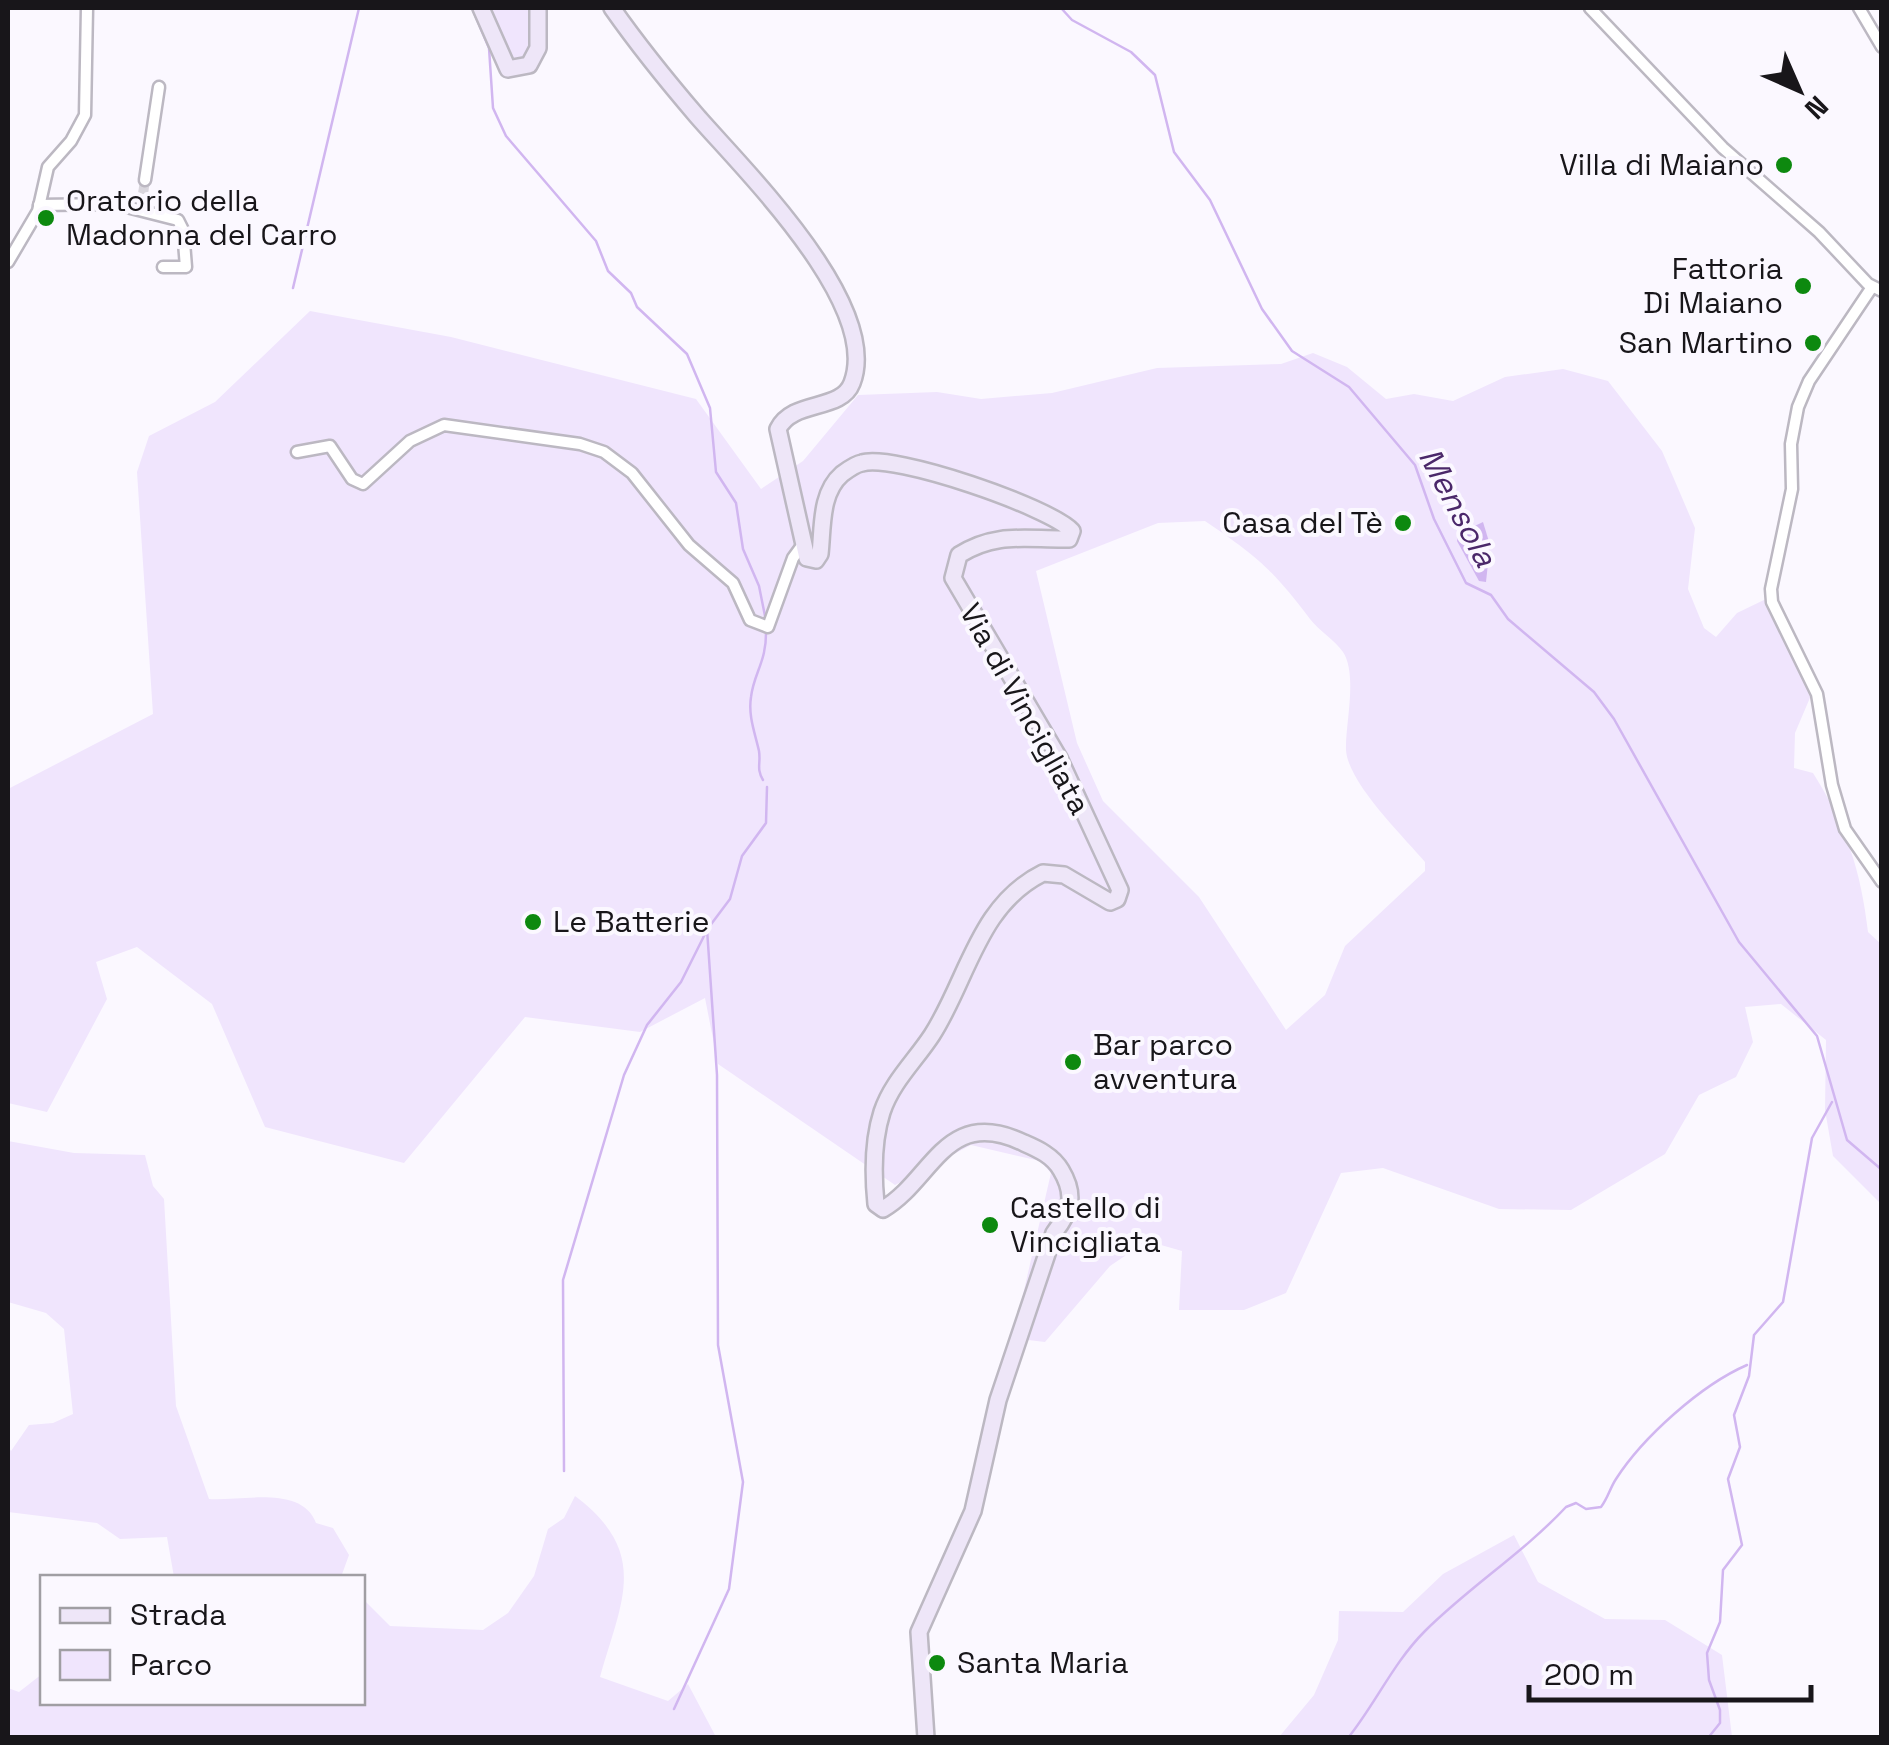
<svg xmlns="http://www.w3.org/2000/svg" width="1889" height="1745" viewBox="0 0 1889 1745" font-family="'Space Grotesk',sans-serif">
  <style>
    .green { fill: #f0e5fd; fill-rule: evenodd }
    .water { fill: #d1b6f0 }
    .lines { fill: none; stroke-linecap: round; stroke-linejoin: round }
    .stream { stroke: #d1b6f0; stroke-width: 2.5 }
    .street-tunnel { stroke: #d9d6dd; stroke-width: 10; stroke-dasharray: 10 5; stroke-linecap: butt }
    .street-casing { stroke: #bcb8c2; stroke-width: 15 }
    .secondary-casing { stroke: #bcb8c2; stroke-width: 20 }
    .street { stroke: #fff; stroke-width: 10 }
    .secondary { stroke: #eee6f8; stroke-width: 15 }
    .poi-dot { fill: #0d890f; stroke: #fbf8ff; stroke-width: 4 }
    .labels { text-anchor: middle; stroke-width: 8; stroke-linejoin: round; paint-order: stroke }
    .poi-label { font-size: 30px; fill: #18161a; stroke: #fbf8ff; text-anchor: start }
    .street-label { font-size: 30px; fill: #18161a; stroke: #fbf8ff }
    .water-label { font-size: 32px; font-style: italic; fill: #4b286a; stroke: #fbf8ff }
  </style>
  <rect width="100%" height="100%" fill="#fbf8ff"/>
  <!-- green -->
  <g class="green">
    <polygon points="486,8 535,8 533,52 527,62 512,66"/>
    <path d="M 310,311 L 451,337 L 696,399 L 761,489 L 803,461 L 858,395 L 937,392 L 981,399 L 1052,393 L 1157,368 L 1281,364 L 1313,353 L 1347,367 L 1386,399 L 1414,394 L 1453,401 L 1505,377 L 1563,369 L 1608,381 L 1662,451 L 1695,528 L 1688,589 L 1704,628 L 1716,637 L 1737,613 L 1766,599 L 1812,693 L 1795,733 L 1794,768 L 1813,773 C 1846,825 1861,871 1868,932 L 1881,944 L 1881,1204 L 1833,1156 L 1825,1110 L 1826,1040 L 1781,1004 L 1745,1007 L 1753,1042 L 1736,1077 L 1699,1095 L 1665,1154 L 1571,1210 L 1499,1209 L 1383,1168 L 1341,1173 L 1286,1293 L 1244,1310 L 1179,1310 L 1182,1251 L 1147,1241 L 1110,1266 L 1045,1342 L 1013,1338 L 1051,1173 L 1040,1161 L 971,1145 L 895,1185 L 718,1064 L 705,998 L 640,1032 L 525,1017 L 404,1163 L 265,1127 L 212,1004 L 137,947 L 96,962 L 107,999 L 47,1112 L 8,1103 L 8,789 L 153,714 L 137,472 L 149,436 L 215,402 ZM 1205,521 C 1258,557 1272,569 1310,619 C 1319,631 1335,640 1343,652 C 1358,675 1345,725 1346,750 C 1348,783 1404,837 1425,862 L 1425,871 L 1345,946 L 1325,995 L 1286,1030 L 1199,897 L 1103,801 L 1077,743 L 1036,571 L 1158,523 Z"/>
    <path d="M 8,1141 L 74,1153 L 145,1155 L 153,1186 L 164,1199 L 176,1406 L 209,1499 C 242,1501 302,1485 316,1523 L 333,1528 L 349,1555 L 341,1577 L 174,1577 L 167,1537 L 120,1539 L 97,1523 L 8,1512 L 8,1446 L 11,1451 L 29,1425 L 53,1423 L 73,1414 L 64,1329 L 46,1313 L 8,1302 Z"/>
    <path d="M 575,1496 C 651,1553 621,1602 600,1677 L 668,1701 L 688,1684 L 716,1737 L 8,1737 L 8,1688 L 19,1692 L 42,1674 L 42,1702 L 362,1702 L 363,1599 L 390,1626 L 483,1630 L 508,1613 L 534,1576 L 548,1529 L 564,1518 Z"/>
    <polygon points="1514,1535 1538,1582 1605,1619 1665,1620 1722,1655 1732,1737 1279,1737 1314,1695 1338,1640 1339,1611 1403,1612 1443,1574"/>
  </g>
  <!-- water -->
  <polygon class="water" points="1483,522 1490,545 1486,582 1479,581 1457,541 1458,534"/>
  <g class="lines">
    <!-- stream -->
    <g class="stream">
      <polyline points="472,8 489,48 493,108 506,136 596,241 608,271 631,293 637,307 687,354 710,408 716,472 736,503 743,549 759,586 766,621"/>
      <polyline points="1061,8 1072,20 1131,52 1155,75 1174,152 1210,200 1262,309 1292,351 1349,387 1415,465 1434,519 1466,583 1491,595 1508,619 1594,692 1614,719 1739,942 1817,1036 1847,1140 1882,1170"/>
      <polyline points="293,288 359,8"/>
      <path d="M 763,780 C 756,768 761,764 759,751 C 755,733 748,716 751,697 C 754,672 767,662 766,629"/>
      <polyline points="709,927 730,899 742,856 766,823 767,787"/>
      <polyline points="564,1471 563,1280 624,1075 647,1025 681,982 705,934"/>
      <polyline points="674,1709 729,1589 743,1482 718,1345 717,1075 707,929"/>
      <path d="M 1348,1738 C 1376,1703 1393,1663 1425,1631 C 1469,1587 1523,1553 1566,1507 L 1576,1503 L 1586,1509 L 1601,1507 C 1608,1498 1610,1488 1616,1479 C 1643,1437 1701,1385 1747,1365"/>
      <polyline points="1708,1738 1720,1723 1720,1710 1709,1680 1707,1653 1720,1622 1723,1570 1742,1545 1728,1479 1740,1447 1734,1415 1749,1376 1754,1335 1783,1302 1812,1138 1832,1102"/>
    </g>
    <!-- street-tunnel -->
    <polyline class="street-tunnel" points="143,194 145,180"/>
    <defs>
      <g id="street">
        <polyline points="1590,8 1723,148 1819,232 1868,284 1882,291"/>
        <polyline points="1859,8 1882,47"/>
        <polyline points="145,180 159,87"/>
        <polyline points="39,205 115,204 178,220 183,230 186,267 163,267"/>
        <polyline points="8,262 38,211 48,167 71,141 85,115 87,8"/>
        <polyline points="1872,287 1809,381 1798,407 1791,444 1792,489 1771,589 1772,602 1817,694 1832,785 1845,829 1882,882"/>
        <polyline points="297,452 330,446 352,479 363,484 410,441 444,425 580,444 604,452 632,473 689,545 733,583 750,620 768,627 793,558 804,543"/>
      </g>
      <g id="secondary">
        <polyline points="481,8 508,69 529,65 538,48 538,8"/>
        <path d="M 612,8 C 638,45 667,81 697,116 C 744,170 882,305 852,383 C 841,412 793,399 778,429 L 807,558 L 816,560 L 820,554 C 823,527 820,493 842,474 C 846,471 856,464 862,463 C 893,453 1050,507 1072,531 L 1069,539 C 1028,540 997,531 959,555 L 953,578 L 1059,758 L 1120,890 L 1117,899 L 1110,902 L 1064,875 L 1043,873 C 978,905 968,979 932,1035 C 915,1061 892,1082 882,1112 C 873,1140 873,1174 876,1204 L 883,1209 C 933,1180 945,1105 1024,1143 C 1038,1149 1053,1156 1061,1170 C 1076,1195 1071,1211 1054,1233 L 998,1400 L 973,1511 L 919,1632 L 926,1738"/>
      </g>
    </defs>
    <!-- street casing -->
    <use href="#street" class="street-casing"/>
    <!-- secondary casing -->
    <use href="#secondary" class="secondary-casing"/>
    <!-- street -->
    <use href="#street" class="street"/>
    <!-- secondary -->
    <use href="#secondary" class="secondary"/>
  </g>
  <!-- markers -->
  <g class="poi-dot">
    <circle cx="1784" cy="165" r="10"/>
    <circle cx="46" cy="218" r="10"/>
    <circle cx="1803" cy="286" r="10"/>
    <circle cx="1813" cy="343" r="10"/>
    <circle cx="1403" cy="523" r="10"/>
    <circle cx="533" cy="922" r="10"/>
    <circle cx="1073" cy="1062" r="10"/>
    <circle cx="990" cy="1225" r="10"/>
    <circle cx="937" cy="1663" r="10"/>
  </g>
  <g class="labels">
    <!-- poi labels -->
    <g class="poi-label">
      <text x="1764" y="175" text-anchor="end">Villa di Maiano</text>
      <text x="66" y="211">Oratorio della<tspan x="66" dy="34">Madonna del Carro</tspan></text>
      <text x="1783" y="279" text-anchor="end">Fattoria<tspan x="1783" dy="34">Di Maiano</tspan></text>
      <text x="1793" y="353" text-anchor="end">San Martino</text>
      <text x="1383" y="533" text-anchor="end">Casa del Tè</text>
      <text x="553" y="932">Le Batterie</text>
      <text x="1093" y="1055">Bar parco<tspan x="1093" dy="34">avventura</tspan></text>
      <text x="1010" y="1218">Castello di<tspan x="1010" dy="34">Vincigliata</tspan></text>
      <text x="957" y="1673">Santa Maria</text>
    </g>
    <!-- street labels -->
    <g class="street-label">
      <text transform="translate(1025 709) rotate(61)" y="10">Via di Vincigliata</text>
    </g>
    <!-- water labels -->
    <g class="water-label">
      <text transform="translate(1458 507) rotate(62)" y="11">Mensola</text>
    </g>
  </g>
  <!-- border -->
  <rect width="1889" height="1745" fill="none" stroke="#18161a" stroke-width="20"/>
  <!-- legend -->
  <rect x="40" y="1575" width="325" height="130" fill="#fbf8ff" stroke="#a09ea3" stroke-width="2.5"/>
  <rect x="60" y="1608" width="50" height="15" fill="#eee6f8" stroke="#a09ea3" stroke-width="2.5"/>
  <text x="130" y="1625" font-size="30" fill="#18161a">Strada</text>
  <rect x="60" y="1650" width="50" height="30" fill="#f0e5fd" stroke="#a09ea3" stroke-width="2.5"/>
  <text x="130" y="1675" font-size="30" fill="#18161a">Parco</text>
  <!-- north arrow -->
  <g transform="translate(1799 90) rotate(135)" stroke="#fbf8ff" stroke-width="8" paint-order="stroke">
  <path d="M0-8L18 38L0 25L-18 38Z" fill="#18161a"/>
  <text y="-15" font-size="28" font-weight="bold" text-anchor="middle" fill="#18161a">N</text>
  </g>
  <!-- scale -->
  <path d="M1529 1685v15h282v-15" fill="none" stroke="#18161a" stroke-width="5"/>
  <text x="1544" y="1685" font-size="30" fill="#18161a" stroke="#fbf8ff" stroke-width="8" paint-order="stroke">200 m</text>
</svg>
